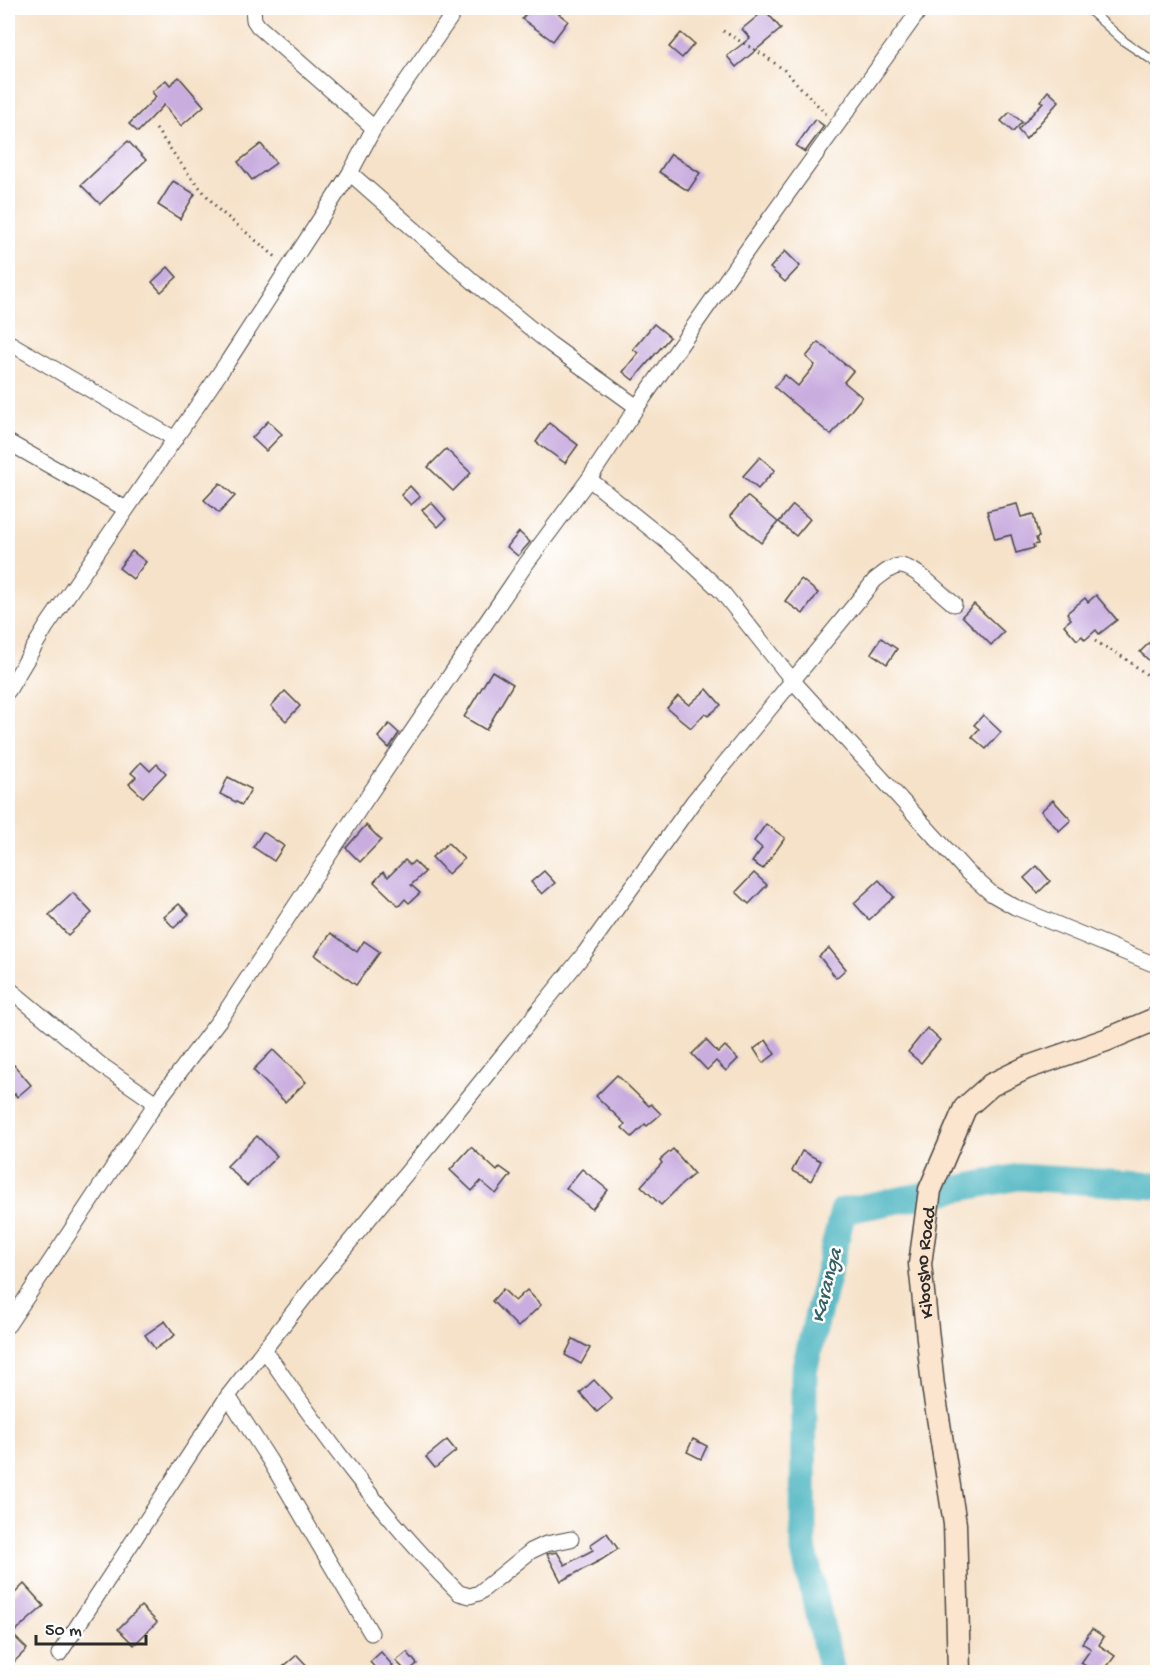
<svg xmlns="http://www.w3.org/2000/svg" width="1165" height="1680" viewBox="0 0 1165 1680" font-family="'Gochi Hand',sans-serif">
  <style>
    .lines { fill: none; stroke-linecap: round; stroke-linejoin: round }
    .river { stroke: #42b1bd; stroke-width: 27 }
    .building { fill: #c9addf }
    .service-casing { stroke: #494643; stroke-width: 10 }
    .minor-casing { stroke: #494643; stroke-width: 17 }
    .secondary-casing { stroke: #494643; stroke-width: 25 }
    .path { stroke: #494643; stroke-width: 3; stroke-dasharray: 1.5 4.5; stroke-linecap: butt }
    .service { stroke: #fff; stroke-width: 8 }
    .minor { stroke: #fff; stroke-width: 15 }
    .secondary { stroke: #fce5cf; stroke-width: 22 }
    .labels { text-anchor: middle; stroke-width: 5; stroke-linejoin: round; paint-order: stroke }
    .street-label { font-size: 20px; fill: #2b2b2b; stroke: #fff }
    .water-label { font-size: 21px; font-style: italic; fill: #346165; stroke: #fff }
  </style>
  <rect width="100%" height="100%" fill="#fff"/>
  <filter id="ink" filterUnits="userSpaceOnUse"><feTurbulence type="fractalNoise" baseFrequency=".0167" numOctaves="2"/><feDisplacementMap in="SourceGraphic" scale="12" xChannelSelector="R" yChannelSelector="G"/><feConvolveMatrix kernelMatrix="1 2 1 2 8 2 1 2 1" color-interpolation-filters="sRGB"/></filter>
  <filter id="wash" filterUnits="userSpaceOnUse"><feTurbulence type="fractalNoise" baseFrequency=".008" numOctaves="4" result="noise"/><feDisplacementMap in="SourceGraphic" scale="24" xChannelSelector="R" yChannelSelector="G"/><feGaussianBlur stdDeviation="1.35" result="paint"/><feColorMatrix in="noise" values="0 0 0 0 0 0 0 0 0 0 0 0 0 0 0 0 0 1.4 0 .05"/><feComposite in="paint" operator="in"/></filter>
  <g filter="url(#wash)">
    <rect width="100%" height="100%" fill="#f6e2c9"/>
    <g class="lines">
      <!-- river -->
      <polyline class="river" points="832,1672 803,1547 804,1371 843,1211 1018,1177 1158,1186"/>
    </g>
    <g id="blocks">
      <!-- building -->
      <g class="building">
        <polygon points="530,8 551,8 568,21 553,41 522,19"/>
        <polygon points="765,10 781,29 736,67 727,56 750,38 742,29"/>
        <polygon points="681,33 694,44 682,58 669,47"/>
        <polygon points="179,77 204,106 181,126 164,105 138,132 129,124 156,97 152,92 166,80 170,85"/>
        <polygon points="1048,91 1059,101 1026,139 1018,130 1043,102 1040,101"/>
        <polygon points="1010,112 1022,122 1013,132 1001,121"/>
        <polygon points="815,119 824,126 805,152 796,146"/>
        <polygon points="128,141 146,160 100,204 81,185"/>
        <polygon points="261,144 276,163 252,180 238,162"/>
        <polygon points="671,154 700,173 688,191 659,172"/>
        <polygon points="173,181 195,194 180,219 158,205"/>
        <polygon points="785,251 800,266 785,282 770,268"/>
        <polygon points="168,267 177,277 161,292 152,282"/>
        <polygon points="654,324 670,337 633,380 623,372 638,353 633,349"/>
        <polygon points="818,342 853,371 844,382 862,397 831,435 774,387 785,375 798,386 815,365 806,357"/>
        <polygon points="268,421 282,434 266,451 252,438"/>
        <polygon points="549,423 578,445 565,463 536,442"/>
        <polygon points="446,449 471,473 453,491 428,467"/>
        <polygon points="760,457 775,470 758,489 743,476"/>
        <polygon points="220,483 235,496 219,513 204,500"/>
        <polygon points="410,486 420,497 411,505 401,495"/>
        <polygon points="747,496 778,522 761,543 730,516"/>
        <polygon points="431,502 446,519 438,527 422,510"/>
        <polygon points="1017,504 1021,517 1033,514 1039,537 1036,538 1038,544 1033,545 1034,548 1016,553 1011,535 995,539 987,511"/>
        <polygon points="793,505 810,519 796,536 779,522"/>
        <polygon points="519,532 530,542 518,556 507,547"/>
        <polygon points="132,551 146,562 133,579 119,568"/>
        <polygon points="801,579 818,593 803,614 785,601"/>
        <polygon points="1096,595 1117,620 1099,634 1096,630 1085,640 1082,636 1077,640 1064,625 1071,619 1067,613 1085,598 1088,602"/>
        <polygon points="974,604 1004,632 991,645 962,616"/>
        <polygon points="1158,634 1158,669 1140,652"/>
        <polygon points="881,638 897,649 887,664 871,653"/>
        <polygon points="492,671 513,684 486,730 464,717"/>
        <polygon points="707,689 721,705 708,716 705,713 691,728 667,708 678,696 689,705"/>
        <polygon points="285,691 300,706 286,721 271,706"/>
        <polygon points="983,715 1001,732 986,749 972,737 979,729 974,725"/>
        <polygon points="389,724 399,733 389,748 378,737"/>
        <polygon points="141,762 150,771 157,764 166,773 143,797 129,784 136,777 131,773"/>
        <polygon points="228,777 251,789 242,805 220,794"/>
        <polygon points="1053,800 1071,820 1059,831 1041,811"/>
        <polygon points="766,824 785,838 763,869 752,862 762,848 754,841"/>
        <polygon points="366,825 381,840 360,862 346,848"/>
        <polygon points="263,832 284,846 274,861 253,847"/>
        <polygon points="448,843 464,859 448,874 432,857"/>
        <polygon points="405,860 410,865 414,861 425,872 411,885 420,893 409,903 405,899 399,906 374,882 383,872 388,877"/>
        <polygon points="1037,866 1050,881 1038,893 1024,878"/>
        <polygon points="544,871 555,883 542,894 531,882"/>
        <polygon points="754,873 767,885 749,904 736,892"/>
        <polygon points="879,880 894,897 869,920 854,903"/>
        <polygon points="73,893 92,913 68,935 49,915"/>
        <polygon points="179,904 189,914 174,928 164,917"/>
        <polygon points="331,933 357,952 364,941 380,952 356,985 315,955"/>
        <polygon points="829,948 846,969 836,978 819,956"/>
        <polygon points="927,1028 940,1040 921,1063 908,1052"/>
        <polygon points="706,1040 718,1053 725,1046 738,1059 726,1071 716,1061 707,1070 692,1054"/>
        <polygon points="766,1040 775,1054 763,1063 754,1049"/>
        <polygon points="273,1050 306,1082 285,1102 253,1070"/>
        <polygon points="14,1065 31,1085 17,1097 15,1094 8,1101 8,1070"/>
        <polygon points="617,1075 649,1106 651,1104 661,1114 647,1126 645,1124 632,1137 622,1128 625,1124 596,1096"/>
        <polygon points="257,1136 277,1156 247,1186 227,1166"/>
        <polygon points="471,1147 497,1171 500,1167 511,1175 496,1194 481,1181 472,1191 450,1170"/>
        <polygon points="673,1149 694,1174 681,1185 661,1205 641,1186 662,1163 660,1160"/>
        <polygon points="802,1151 821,1161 811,1181 792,1171"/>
        <polygon points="582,1169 608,1190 592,1209 566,1188"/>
        <polygon points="503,1289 515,1301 527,1290 541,1305 518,1327 492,1301"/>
        <polygon points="165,1321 175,1335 155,1349 145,1335"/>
        <polygon points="573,1339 590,1348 581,1364 565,1355"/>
        <polygon points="594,1380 612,1399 597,1412 580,1393"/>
        <polygon points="693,1439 707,1446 701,1459 687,1452"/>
        <polygon points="447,1440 456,1451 435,1468 426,1457"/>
        <polygon points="607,1533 618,1549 601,1560 561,1581 547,1554 557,1552 565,1565 593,1550 590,1545"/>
        <polygon points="24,1584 44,1606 12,1634 27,1649 13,1663 8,1657 8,1600"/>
        <polygon points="141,1606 157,1622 134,1645 118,1629"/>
        <polygon points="1092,1629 1104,1637 1099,1645 1115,1656 1103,1672 1095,1672 1081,1663 1091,1649 1082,1643"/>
        <polygon points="381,1652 393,1666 384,1672 379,1672 370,1662"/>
        <polygon points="407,1652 417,1664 407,1672 396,1661"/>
        <polygon points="297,1655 313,1672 277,1672"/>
      </g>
    </g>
  </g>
  <g filter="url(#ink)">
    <use href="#blocks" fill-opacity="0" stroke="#494643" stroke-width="1.5"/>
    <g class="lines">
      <defs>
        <polyline id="service" points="1087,8 1125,42 1158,64"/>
        <g id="minor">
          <polyline points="253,8 254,20 258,26 374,128"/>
          <polyline points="350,173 476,284 550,344 637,407"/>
          <polyline points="8,342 175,439"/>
          <polyline points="8,442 126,509"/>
          <polyline points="589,479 681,553 722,592 793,681 967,872 992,894 1015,907 1158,966"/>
          <polyline points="8,691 46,627 228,361 350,173 374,128 457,8"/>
          <polyline points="8,988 101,1065 156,1103"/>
          <polyline points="8,1325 156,1103 226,1011 362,805 526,564 589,479 637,407 750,246 921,8"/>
          <path d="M 264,1349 C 323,1435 384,1519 459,1593 L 470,1596 L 479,1593 L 531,1551 L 546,1544 L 571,1539"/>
          <polyline points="228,1396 270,1461 371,1633"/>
          <path d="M 59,1654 L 228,1396 L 315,1284 L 443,1129 L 584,954 L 693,802 L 875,580 C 882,575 891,566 900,566 C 915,566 941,594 954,604"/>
        </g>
        <g id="secondary">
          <path id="s1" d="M 959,1672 L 955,1524 L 933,1386 L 920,1264 L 930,1190 L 965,1108 L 991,1085 L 1026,1068 L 1106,1040 L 1158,1018"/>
        </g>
      </defs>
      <!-- service casing -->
      <use href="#service" class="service-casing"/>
      <!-- minor casing -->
      <use href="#minor" class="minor-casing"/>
      <!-- secondary casing -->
      <use href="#secondary" class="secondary-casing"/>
      <!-- path -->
      <g class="path">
        <polyline points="723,31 765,56 784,70 826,114"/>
        <polyline points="156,129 190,176 219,210 277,258"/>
        <polyline points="1095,641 1126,659 1158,683"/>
      </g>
      <!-- service -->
      <use href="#service" class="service"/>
      <!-- minor -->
      <use href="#minor" class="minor"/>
      <!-- secondary -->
      <use href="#secondary" class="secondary"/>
    </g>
  </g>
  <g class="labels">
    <!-- street labels -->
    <g class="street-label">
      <text dy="7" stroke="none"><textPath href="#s1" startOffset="412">Kibosho Road</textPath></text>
    </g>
    <!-- water labels -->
    <g class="water-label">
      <text transform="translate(825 1285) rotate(-76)" y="7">Karanga</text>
    </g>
  </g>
  <!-- margin -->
  <rect width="1165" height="1680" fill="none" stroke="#fff" stroke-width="30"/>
  <!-- scale -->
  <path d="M36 1635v9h110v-9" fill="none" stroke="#2b2b2b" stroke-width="3"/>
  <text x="45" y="1635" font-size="18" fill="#2b2b2b" stroke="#ffffff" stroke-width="4.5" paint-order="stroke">50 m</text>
</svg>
